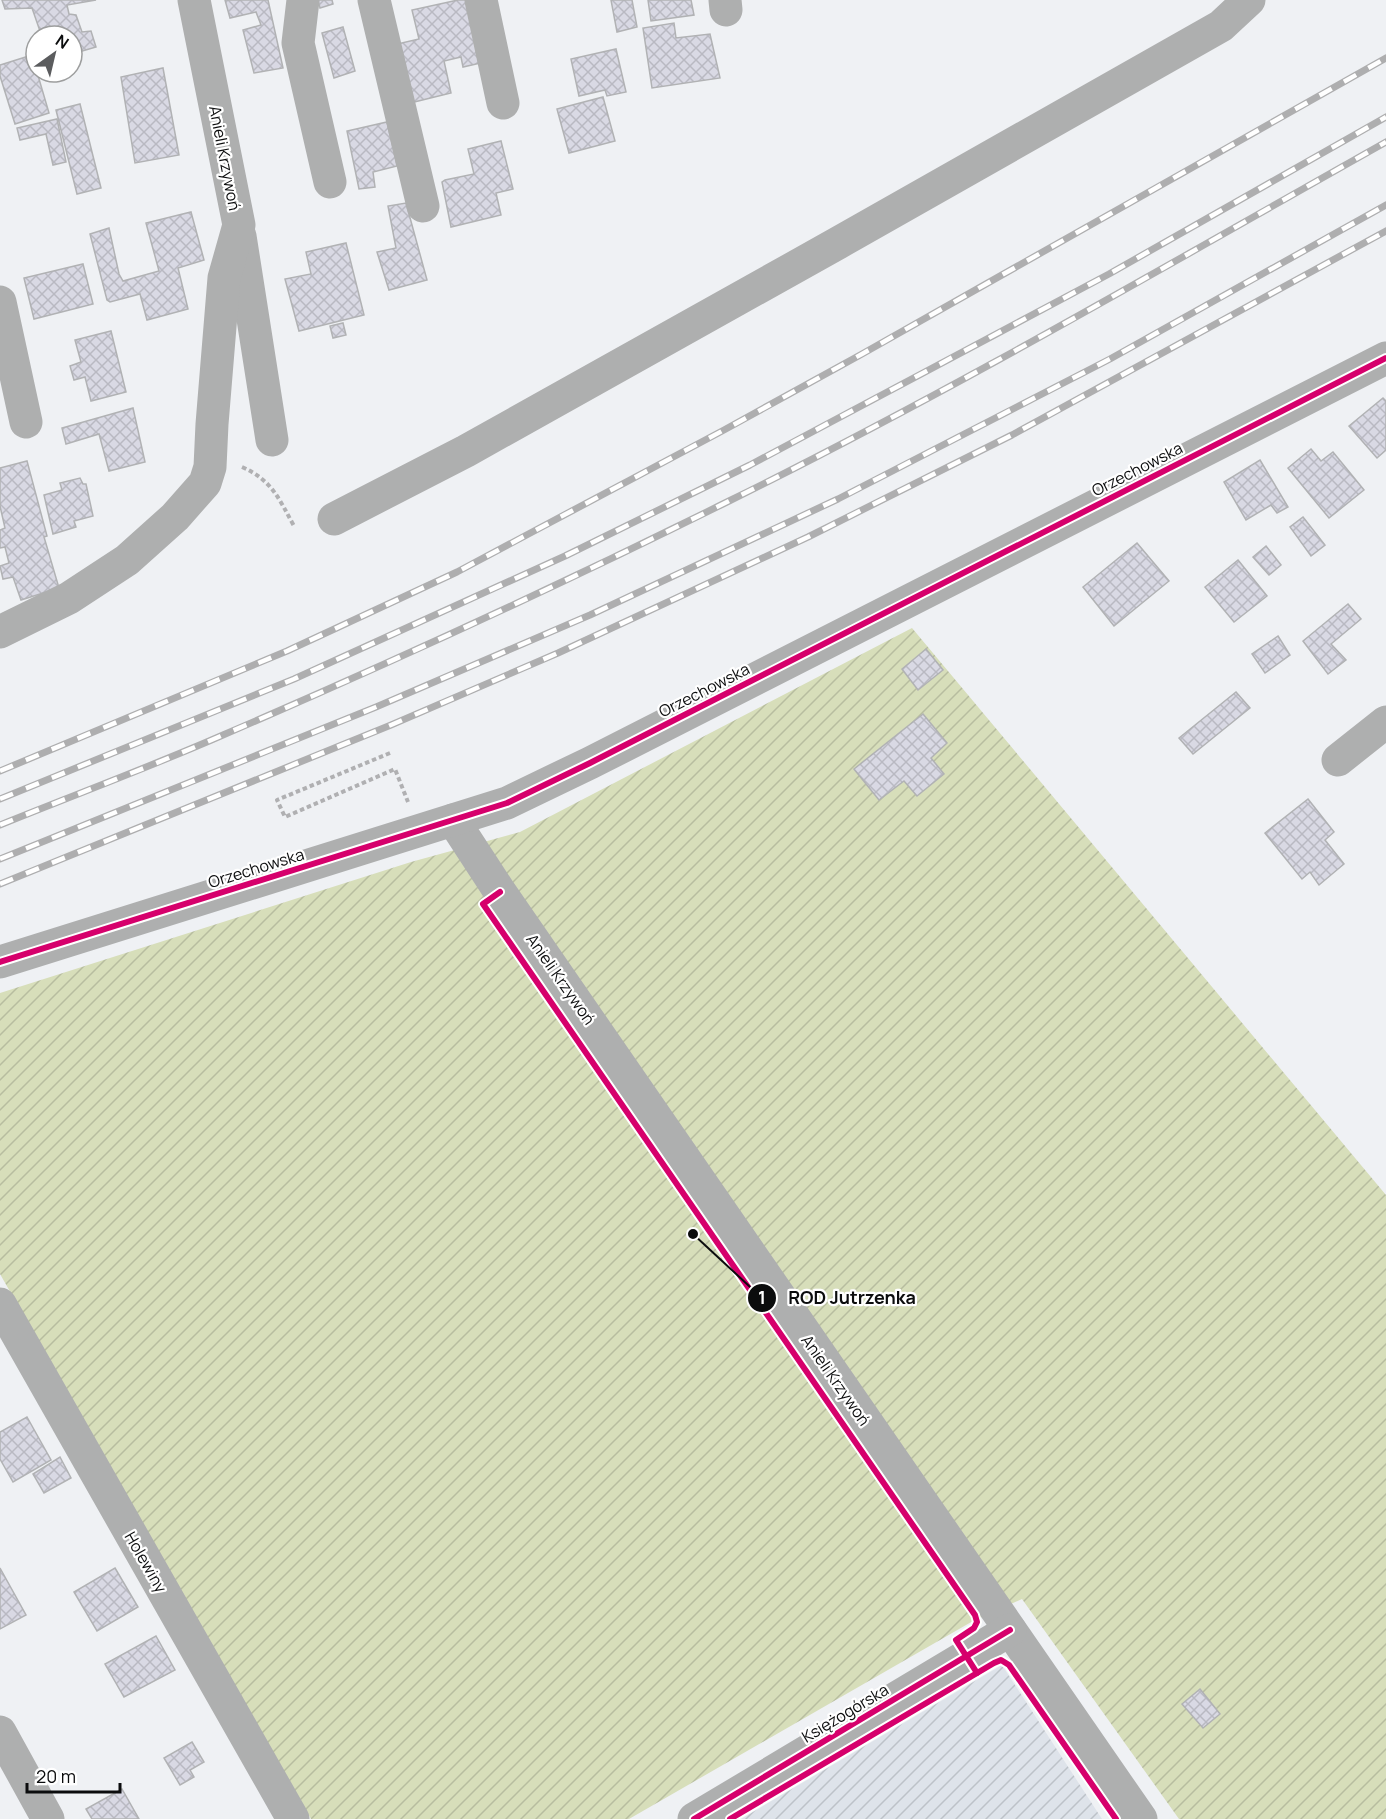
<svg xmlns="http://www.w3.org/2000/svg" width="1386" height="1819" viewBox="0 0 1386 1819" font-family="Manrope,sans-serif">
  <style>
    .industrial { fill: url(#industrial-furrows) }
    .garden { fill: url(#garden-furrows) }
    .building { fill: url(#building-cross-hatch); stroke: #b1b2b4; stroke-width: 1.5 }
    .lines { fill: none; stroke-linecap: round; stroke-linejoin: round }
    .path { stroke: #b0b0b2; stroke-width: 4; stroke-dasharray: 4.5 3; stroke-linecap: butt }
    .minor { stroke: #aeafaf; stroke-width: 33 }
    .rail-casing { stroke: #aeaeaf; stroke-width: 7 }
    .rail { stroke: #fff; stroke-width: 4.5; stroke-dasharray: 14; stroke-linecap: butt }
    .cycleway-casing { stroke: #fff; stroke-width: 10 }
    .cycleway { stroke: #d6006c; stroke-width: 6 }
    .labels { text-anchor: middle; stroke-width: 4.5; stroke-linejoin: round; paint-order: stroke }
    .street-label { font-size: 16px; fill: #0b0c0d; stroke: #fff }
    .leader { fill: none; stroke: #0b0c0d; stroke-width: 2 }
    .callout-dot { fill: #0b0c0d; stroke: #fff; stroke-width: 2 }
    .mark-label { font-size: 18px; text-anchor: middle; font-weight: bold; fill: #fff }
    .callout-label { font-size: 18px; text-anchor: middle; font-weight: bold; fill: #0b0c0d; stroke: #fff; stroke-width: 4.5; stroke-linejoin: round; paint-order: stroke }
  </style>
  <defs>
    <pattern id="industrial-furrows" width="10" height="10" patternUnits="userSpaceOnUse" patternTransform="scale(1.5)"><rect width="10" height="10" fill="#dee3ea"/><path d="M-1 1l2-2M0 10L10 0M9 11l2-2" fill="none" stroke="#bdc2c8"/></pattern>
    <pattern id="garden-furrows" width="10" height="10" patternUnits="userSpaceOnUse" patternTransform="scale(1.5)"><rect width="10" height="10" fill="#d7deba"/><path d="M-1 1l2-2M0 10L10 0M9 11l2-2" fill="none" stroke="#b7bd9f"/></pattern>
    <pattern id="building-cross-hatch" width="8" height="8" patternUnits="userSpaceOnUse" patternTransform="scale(1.5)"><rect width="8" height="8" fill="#d9d9e4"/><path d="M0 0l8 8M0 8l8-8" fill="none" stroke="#b9b9c2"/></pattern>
  </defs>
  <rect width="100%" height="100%" fill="#eff1f4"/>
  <!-- industrial -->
  <polygon class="industrial" points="1002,1665 1102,1819 741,1819"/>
  <!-- garden -->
  <polygon class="garden" points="912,628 1386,1195 1386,1819 1179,1819 1022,1599 973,1621 629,1819 311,1819 0,1274 0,993 411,862 520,832"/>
  <!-- building -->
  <g class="building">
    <polygon points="2,0 96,0 67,5 69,14 76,15 82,32 91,31 96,47 72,54 72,36 36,36 41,34 32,8 5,9"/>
    <polygon points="225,0 268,0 283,68 254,73 243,30 261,25 256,12 230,18"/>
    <polygon points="318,0 332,0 333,4 320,8"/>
    <polygon points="458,0 470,0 485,62 463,67 461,57 444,61 451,93 406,104 393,45 419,39 412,10"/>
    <polygon points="611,0 632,0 637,27 617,32"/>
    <polygon points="648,0 691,0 694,15 651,21"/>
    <polygon points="674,23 676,38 710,34 720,78 652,88 643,28"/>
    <polygon points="343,27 355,71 334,78 322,33"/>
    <polygon points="616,49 626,92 607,96 605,90 579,96 571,59"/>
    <polygon points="32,55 49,113 15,124 0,76 0,65"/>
    <polygon points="163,68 179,155 135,163 121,77"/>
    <polygon points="603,97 615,141 569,153 557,109"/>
    <polygon points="80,104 101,188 77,194 56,110"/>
    <polygon points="57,119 66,162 53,165 46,134 20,140 17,128"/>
    <polygon points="387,122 397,166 373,172 375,187 359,189 347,131"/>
    <polygon points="501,141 513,189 496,193 501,215 451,227 442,182 445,180 474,174 468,149"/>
    <polygon points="406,203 427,280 389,290 377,252 396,248 388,206"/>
    <polygon points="191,212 204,260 178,268 188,309 147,320 140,294 110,302 107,300 90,234 109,228 119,274 123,281 159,271 146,223"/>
    <polygon points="346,243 364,315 299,331 285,279 311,274 306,252"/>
    <polygon points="83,264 93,304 34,319 24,278"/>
    <polygon points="343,323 346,335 333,338 330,326"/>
    <polygon points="111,331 126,392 91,401 85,377 74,380 70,366 81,362 75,340"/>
    <polygon points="1383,398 1386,401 1386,450 1377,458 1349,426"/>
    <polygon points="133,408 145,462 109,471 99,434 66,444 62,428"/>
    <polygon points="1311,449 1321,461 1333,452 1364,490 1329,518 1288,468"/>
    <polygon points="1260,460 1288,507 1277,513 1271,505 1246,520 1224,482"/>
    <polygon points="27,461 47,536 44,537 59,588 21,600 13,577 3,579 0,566 9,563 5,547 0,548 0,530 5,528 0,506 0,468"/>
    <polygon points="80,478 83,484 86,484 93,516 74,521 76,527 53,534 44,495 62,490 60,483"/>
    <polygon points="1303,517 1325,545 1311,556 1290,527"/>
    <polygon points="1137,543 1169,581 1114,626 1083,587"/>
    <polygon points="1266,546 1281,565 1269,575 1253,557"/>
    <polygon points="1238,560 1267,596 1234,622 1205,587"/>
    <polygon points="1348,604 1361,619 1331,644 1346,660 1328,674 1303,641"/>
    <polygon points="1278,636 1290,655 1265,673 1252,654"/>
    <polygon points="926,649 943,670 918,690 902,669"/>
    <polygon points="1236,692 1250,708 1193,754 1179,738"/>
    <polygon points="923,714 947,743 931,758 944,774 917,796 904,781 879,800 854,769"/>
    <polygon points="1308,799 1334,832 1325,840 1344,864 1319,885 1310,872 1302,879 1265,833"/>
    <polygon points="27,1417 51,1460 13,1482 0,1459 0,1432"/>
    <polygon points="60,1457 71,1478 44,1493 33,1474"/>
    <polygon points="0,1568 26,1615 0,1629"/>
    <polygon points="115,1568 138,1607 97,1631 74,1592"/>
    <polygon points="156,1636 175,1670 124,1697 105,1664"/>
    <polygon points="1200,1689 1220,1714 1203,1728 1182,1704"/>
    <polygon points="192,1742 204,1762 190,1770 194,1777 180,1785 164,1758"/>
    <polygon points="122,1789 139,1819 92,1819 86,1809"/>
  </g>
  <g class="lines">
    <!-- path -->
    <g class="path">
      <path d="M 242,467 C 272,480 279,499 294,526"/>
      <polyline points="390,753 277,800 285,817 395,769 408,802"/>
    </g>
    <!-- minor -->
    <g class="minor">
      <polyline points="303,0 298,43 330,182"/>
      <polyline points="374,0 423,206"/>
      <polyline points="481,0 503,103"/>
      <polyline points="725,0 726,10"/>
      <polyline points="240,236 272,440"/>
      <polyline points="0,302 26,422"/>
      <polyline points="334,519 466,451 838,243 1221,26 1249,0"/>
      <polyline points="0,632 69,598 127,560 175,517 205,483 210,467 212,424 224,278 239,225 194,0"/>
      <polyline points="1338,760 1386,722"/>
      <polyline points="453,820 500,892 1141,1819"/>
      <polyline points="0,962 507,803 590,763 1386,358"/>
      <polyline points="0,1304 293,1819"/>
      <polyline points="0,1732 48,1819"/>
      <polyline points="694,1819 1010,1630"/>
    </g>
    <defs>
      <g id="rail">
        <polyline points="0,771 287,651 457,572 724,430 862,354 1386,58"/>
        <polyline points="0,799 294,679 565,556 750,465 1109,274 1386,117"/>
        <path d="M 0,825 C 74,795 150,767 223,735 C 395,661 564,583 731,500 C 954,390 1169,264 1386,142"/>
        <polyline points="0,859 376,707 590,615 838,499 1110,359 1386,205"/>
        <polyline points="0,884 391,725 558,653 808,537 1012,435 1386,231"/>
      </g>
    </defs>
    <!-- rail casing -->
    <use href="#rail" class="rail-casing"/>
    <!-- rail -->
    <use href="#rail" class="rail"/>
    <defs>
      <g id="cycleway">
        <polyline points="500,892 483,904 975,1615 977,1622 974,1628 956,1640 977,1673"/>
        <polyline points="0,962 507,803 590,763 1386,358"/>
        <polyline points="694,1819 1010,1630"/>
        <polyline points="730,1819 994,1663 1001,1660 1009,1665 1116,1819"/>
      </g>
    </defs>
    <!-- cycleway casing -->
    <use href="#cycleway" class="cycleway-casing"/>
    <!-- cycleway -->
    <use href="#cycleway" class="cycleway"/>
  </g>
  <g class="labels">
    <!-- street labels -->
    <g class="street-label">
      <text transform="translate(225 158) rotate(79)" y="6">Anieli Krzywoń</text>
      <text transform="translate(1137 469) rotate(-27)" y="6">Orzechowska</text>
      <text transform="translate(704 690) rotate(-27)" y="6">Orzechowska</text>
      <text transform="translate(256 868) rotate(-17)" y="6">Orzechowska</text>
      <text transform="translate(561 979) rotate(55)" y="6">Anieli Krzywoń</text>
      <text transform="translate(836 1380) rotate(55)" y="6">Anieli Krzywoń</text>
      <text transform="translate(146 1562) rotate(60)" y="6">Holewiny</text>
      <text transform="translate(845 1713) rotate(-31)" y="6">Księżogórska</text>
    </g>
  </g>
  <!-- callouts -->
  <path class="leader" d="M693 1234L762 1298"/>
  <g class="callout-dot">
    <circle cx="693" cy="1234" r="6"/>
    <circle cx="762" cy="1298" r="15"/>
  </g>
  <g class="mark-label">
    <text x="762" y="1304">1</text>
  </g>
  <g class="callout-label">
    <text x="852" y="1304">ROD Jutrzenka</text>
  </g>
  <!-- north arrow -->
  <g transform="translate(54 54) rotate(34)"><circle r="28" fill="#ffffff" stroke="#9d9e9e" stroke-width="1.5"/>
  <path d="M0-4.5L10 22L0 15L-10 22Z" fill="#5b5c5e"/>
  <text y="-9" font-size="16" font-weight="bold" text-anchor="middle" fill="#0b0c0d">N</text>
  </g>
  <!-- scale -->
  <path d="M27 1783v9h93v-9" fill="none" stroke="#0b0c0d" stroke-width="3"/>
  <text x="36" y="1783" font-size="18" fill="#0b0c0d" stroke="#ffffff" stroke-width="4.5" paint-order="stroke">20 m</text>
</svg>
